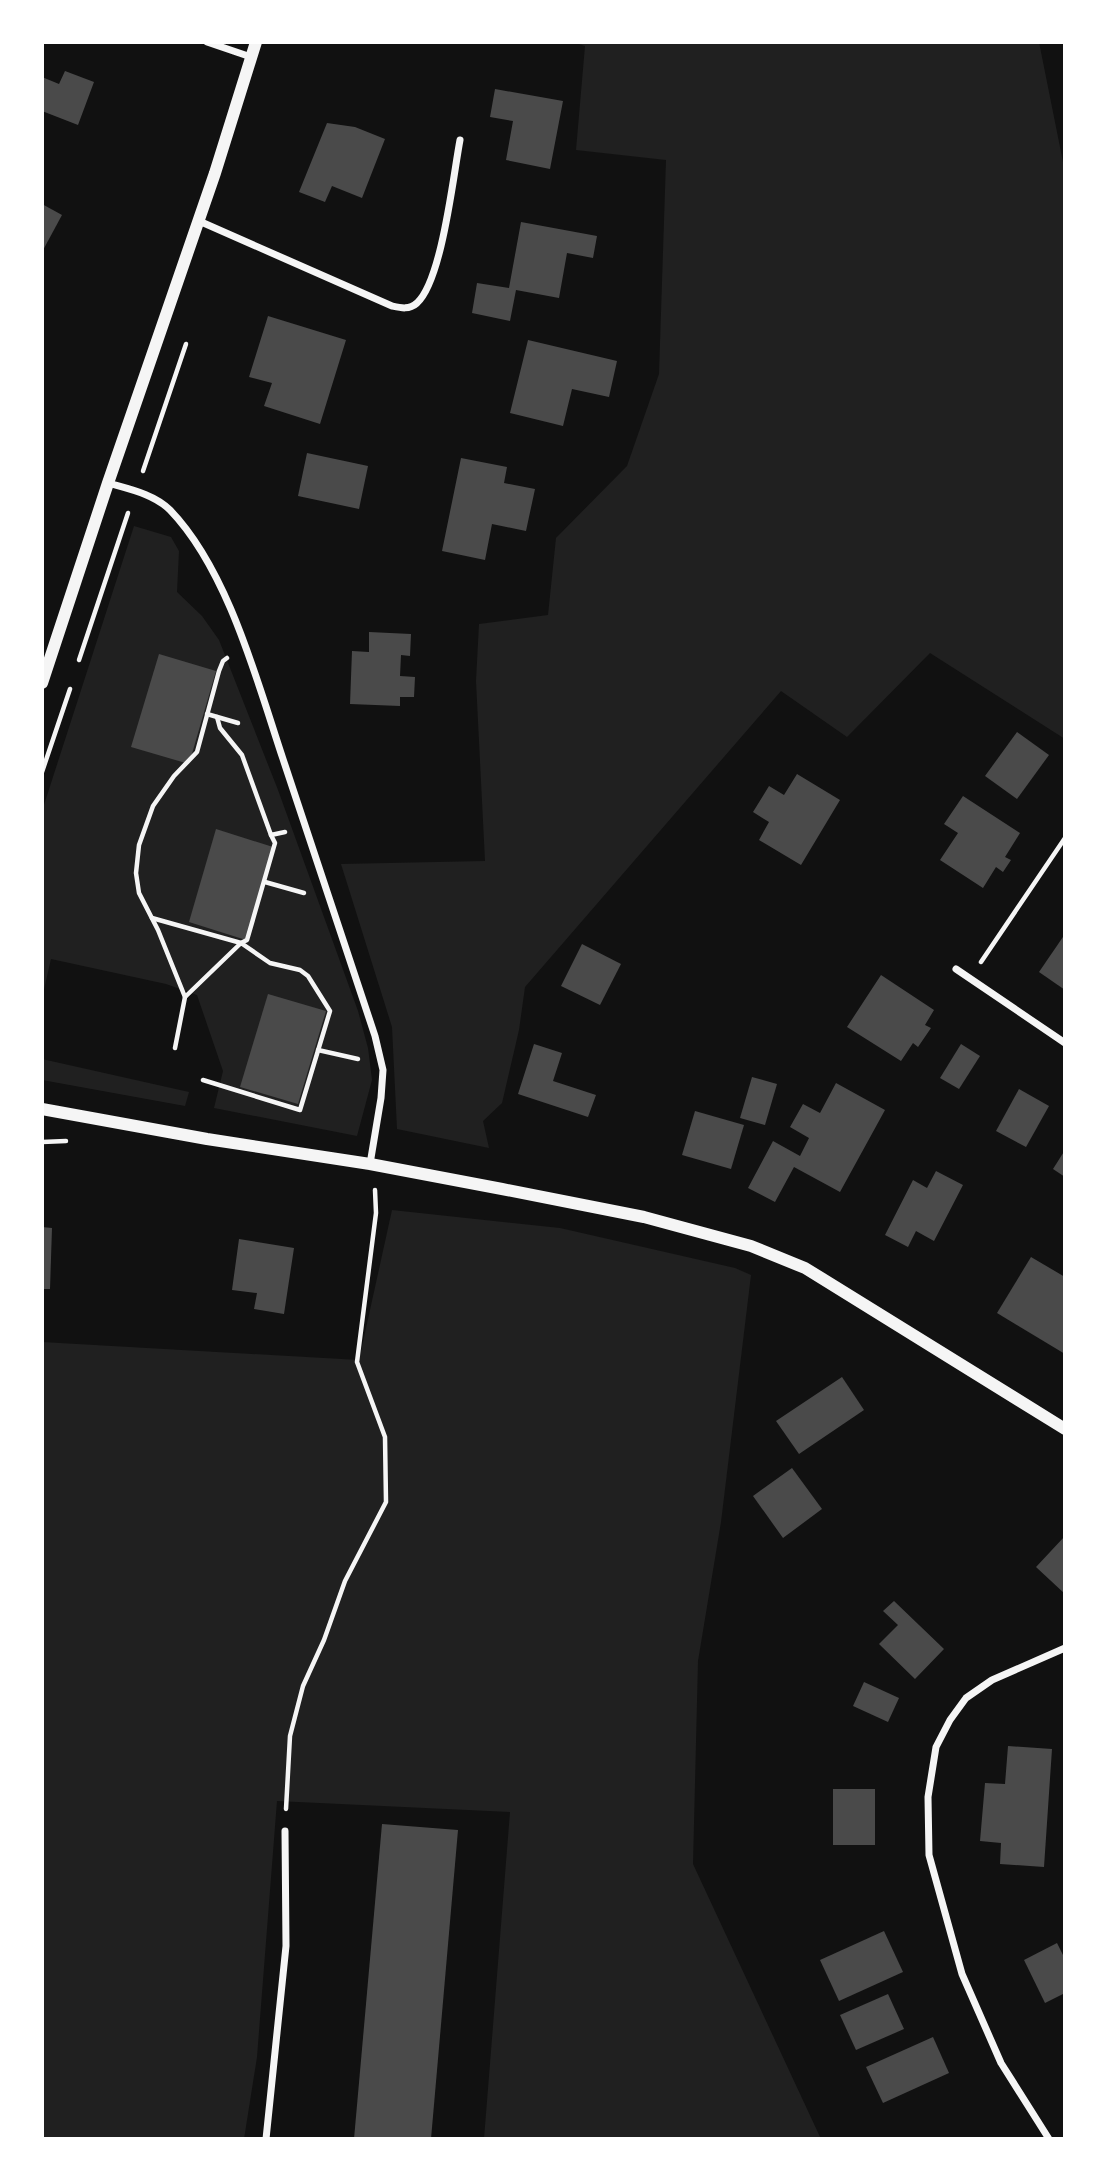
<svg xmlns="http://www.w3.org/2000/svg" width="1107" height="2181" viewBox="0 0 1107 2181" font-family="'Crimson Pro',serif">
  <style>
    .green { fill: #202020 }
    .building { fill: #4a4a4a }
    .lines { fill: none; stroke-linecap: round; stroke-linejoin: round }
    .path { stroke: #f5f5f5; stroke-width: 4.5 }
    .minor { stroke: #f5f5f5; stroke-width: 7 }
    .tertiary { stroke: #f5f5f5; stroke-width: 12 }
  </style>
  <rect width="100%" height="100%" fill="#111"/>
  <!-- green -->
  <g class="green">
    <polygon points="573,42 1039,42 1065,172 1065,739 930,653 847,737 781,691 525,987 519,1030 502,1103 483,1121 489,1148 397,1129 392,1027 341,864 485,861 476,681 479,624 548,615 556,538 627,466 659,374 666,160 576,150 585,46"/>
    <polygon points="134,526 171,537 179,551 177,592 202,616 219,640 278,790 358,1011 368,1048 372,1080 357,1136 214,1108 223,1071 197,995 166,984 51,959 42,998 42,811"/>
    <polygon points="42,1059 189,1092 185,1106 42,1080"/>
    <polygon points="392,1210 560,1228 735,1268 751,1275 721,1522 698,1661 693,1864 821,2139 484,2139 510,1812 277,1801 257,2057 244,2139 42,2139 42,1342 359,1360"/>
  </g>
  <!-- building -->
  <g class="building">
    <polygon points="65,71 94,82 78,125 42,111 42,77 59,84"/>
    <polygon points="495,89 563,101 550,169 506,160 513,121 490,117"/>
    <polygon points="327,123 355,127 385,139 362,198 332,186 325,202 299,192"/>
    <polygon points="42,204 62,215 42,252"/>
    <polygon points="521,222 597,236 593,258 567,253 559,298 516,290 510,321 472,313 477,283 509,288"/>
    <polygon points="268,316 346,340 320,424 264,406 272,383 249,377"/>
    <polygon points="528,340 617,361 609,397 572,389 563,426 510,413"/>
    <polygon points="307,453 368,466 359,509 298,496"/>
    <polygon points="461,458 507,467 504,483 535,489 526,531 492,524 485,560 442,551"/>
    <polygon points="369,632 411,634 410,656 401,655 400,676 415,677 414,697 400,697 400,706 350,704 352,651 369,652"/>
    <polygon points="159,654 216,671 189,764 131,747"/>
    <polygon points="1017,732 1049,755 1017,799 985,776"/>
    <polygon points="797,774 840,800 801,865 759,840 769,822 753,812 769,786 784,795"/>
    <polygon points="963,796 1020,833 1005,857 1011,860 1003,872 996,867 983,888 940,860 958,833 944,824"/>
    <polygon points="216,829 273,847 246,940 189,922"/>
    <polygon points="1065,934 1065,990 1039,972"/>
    <polygon points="582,944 621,964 600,1005 561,986"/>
    <polygon points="881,975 934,1010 925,1025 931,1028 918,1047 913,1043 901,1061 847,1027"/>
    <polygon points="268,994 326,1011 298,1104 240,1087"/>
    <polygon points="534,1044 562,1053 553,1081 596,1095 588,1117 518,1094"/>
    <polygon points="961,1044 980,1056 959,1089 940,1078"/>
    <polygon points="752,1077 777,1084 765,1125 740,1118"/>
    <polygon points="836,1083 885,1110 840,1192 794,1167 775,1202 748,1188 773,1141 800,1156 809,1138 790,1127 803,1104 820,1113"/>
    <polygon points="1019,1089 1049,1106 1026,1147 996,1131"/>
    <polygon points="695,1111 744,1125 731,1169 682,1155"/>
    <polygon points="1065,1150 1065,1177 1053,1169"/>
    <polygon points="936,1171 963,1185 934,1241 916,1231 908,1247 885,1235 913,1180 927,1188"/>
    <polygon points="42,1227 52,1228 50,1289 42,1289"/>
    <polygon points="239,1239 294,1248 284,1314 254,1309 257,1293 232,1290"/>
    <polygon points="1031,1257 1065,1277 1065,1354 997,1313"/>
    <polygon points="842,1377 864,1410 799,1454 776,1421"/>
    <polygon points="792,1468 822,1509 783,1538 753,1496"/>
    <polygon points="1065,1536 1065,1594 1036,1567"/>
    <polygon points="894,1601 944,1649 915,1679 879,1644 898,1625 883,1611"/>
    <polygon points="864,1682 899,1698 888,1722 853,1706"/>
    <polygon points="1008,1746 1052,1749 1044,1867 1000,1864 1001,1843 980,1841 985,1783 1005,1784"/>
    <rect x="833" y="1789" width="42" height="56"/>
    <polygon points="382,1824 458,1830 431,2139 354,2139"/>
    <polygon points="884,1931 903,1972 839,2001 820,1960"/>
    <polygon points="1057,1943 1065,1959 1065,1993 1045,2003 1024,1960"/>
    <polygon points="888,1994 904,2029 856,2050 840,2015"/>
    <polygon points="933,2037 949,2073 883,2103 866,2067"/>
  </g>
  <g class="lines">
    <!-- path -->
    <g class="path">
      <polyline points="143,471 186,344"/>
      <polyline points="79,660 128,513"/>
      <polyline points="207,714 238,723"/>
      <polyline points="217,717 220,728 242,755 271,835 285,832"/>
      <polyline points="42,772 70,689"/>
      <polyline points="265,882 304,893"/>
      <polyline points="152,918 241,943 247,940 275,843 271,835"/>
      <polyline points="981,962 1065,838"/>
      <polyline points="185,997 158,930 139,893 136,873 139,845 153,806 174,776 197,752 219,671 223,661 227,658"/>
      <polyline points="175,1048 185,997 241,943 270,963 300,970 308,976 330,1011 300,1110 203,1080"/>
      <polyline points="318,1050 358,1059"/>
      <polyline points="42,1142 66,1141"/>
      <polyline points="286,1809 290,1736 303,1686 324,1640 345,1581 386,1502 385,1437 357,1362 376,1213 375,1190"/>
    </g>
    <!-- minor -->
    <g class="minor">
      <polyline points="207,42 251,57"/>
      <path d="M 199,221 L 392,306 C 401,308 409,310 417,303 C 442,280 453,177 460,140"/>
      <path d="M 108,483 C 129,489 154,494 170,510 C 228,570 257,681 283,759 C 314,851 344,944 375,1036 L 383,1070 L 381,1098 L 370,1164"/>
      <polyline points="956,969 1065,1043"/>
      <polyline points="266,2139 286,1946 285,1831"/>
      <polyline points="1049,2139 1001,2063 962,1974 929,1855 928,1797 936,1747 950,1720 966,1698 992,1680 1065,1648"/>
    </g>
    <!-- tertiary -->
    <g class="tertiary">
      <polyline points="42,683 108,483 215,173 256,42"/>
      <polyline points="42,1109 207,1139 370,1164 502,1189 644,1217 751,1246 805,1268 1065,1429"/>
    </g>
  </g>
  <!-- border -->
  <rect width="1107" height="2181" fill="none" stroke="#ffffff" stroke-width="88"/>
</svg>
